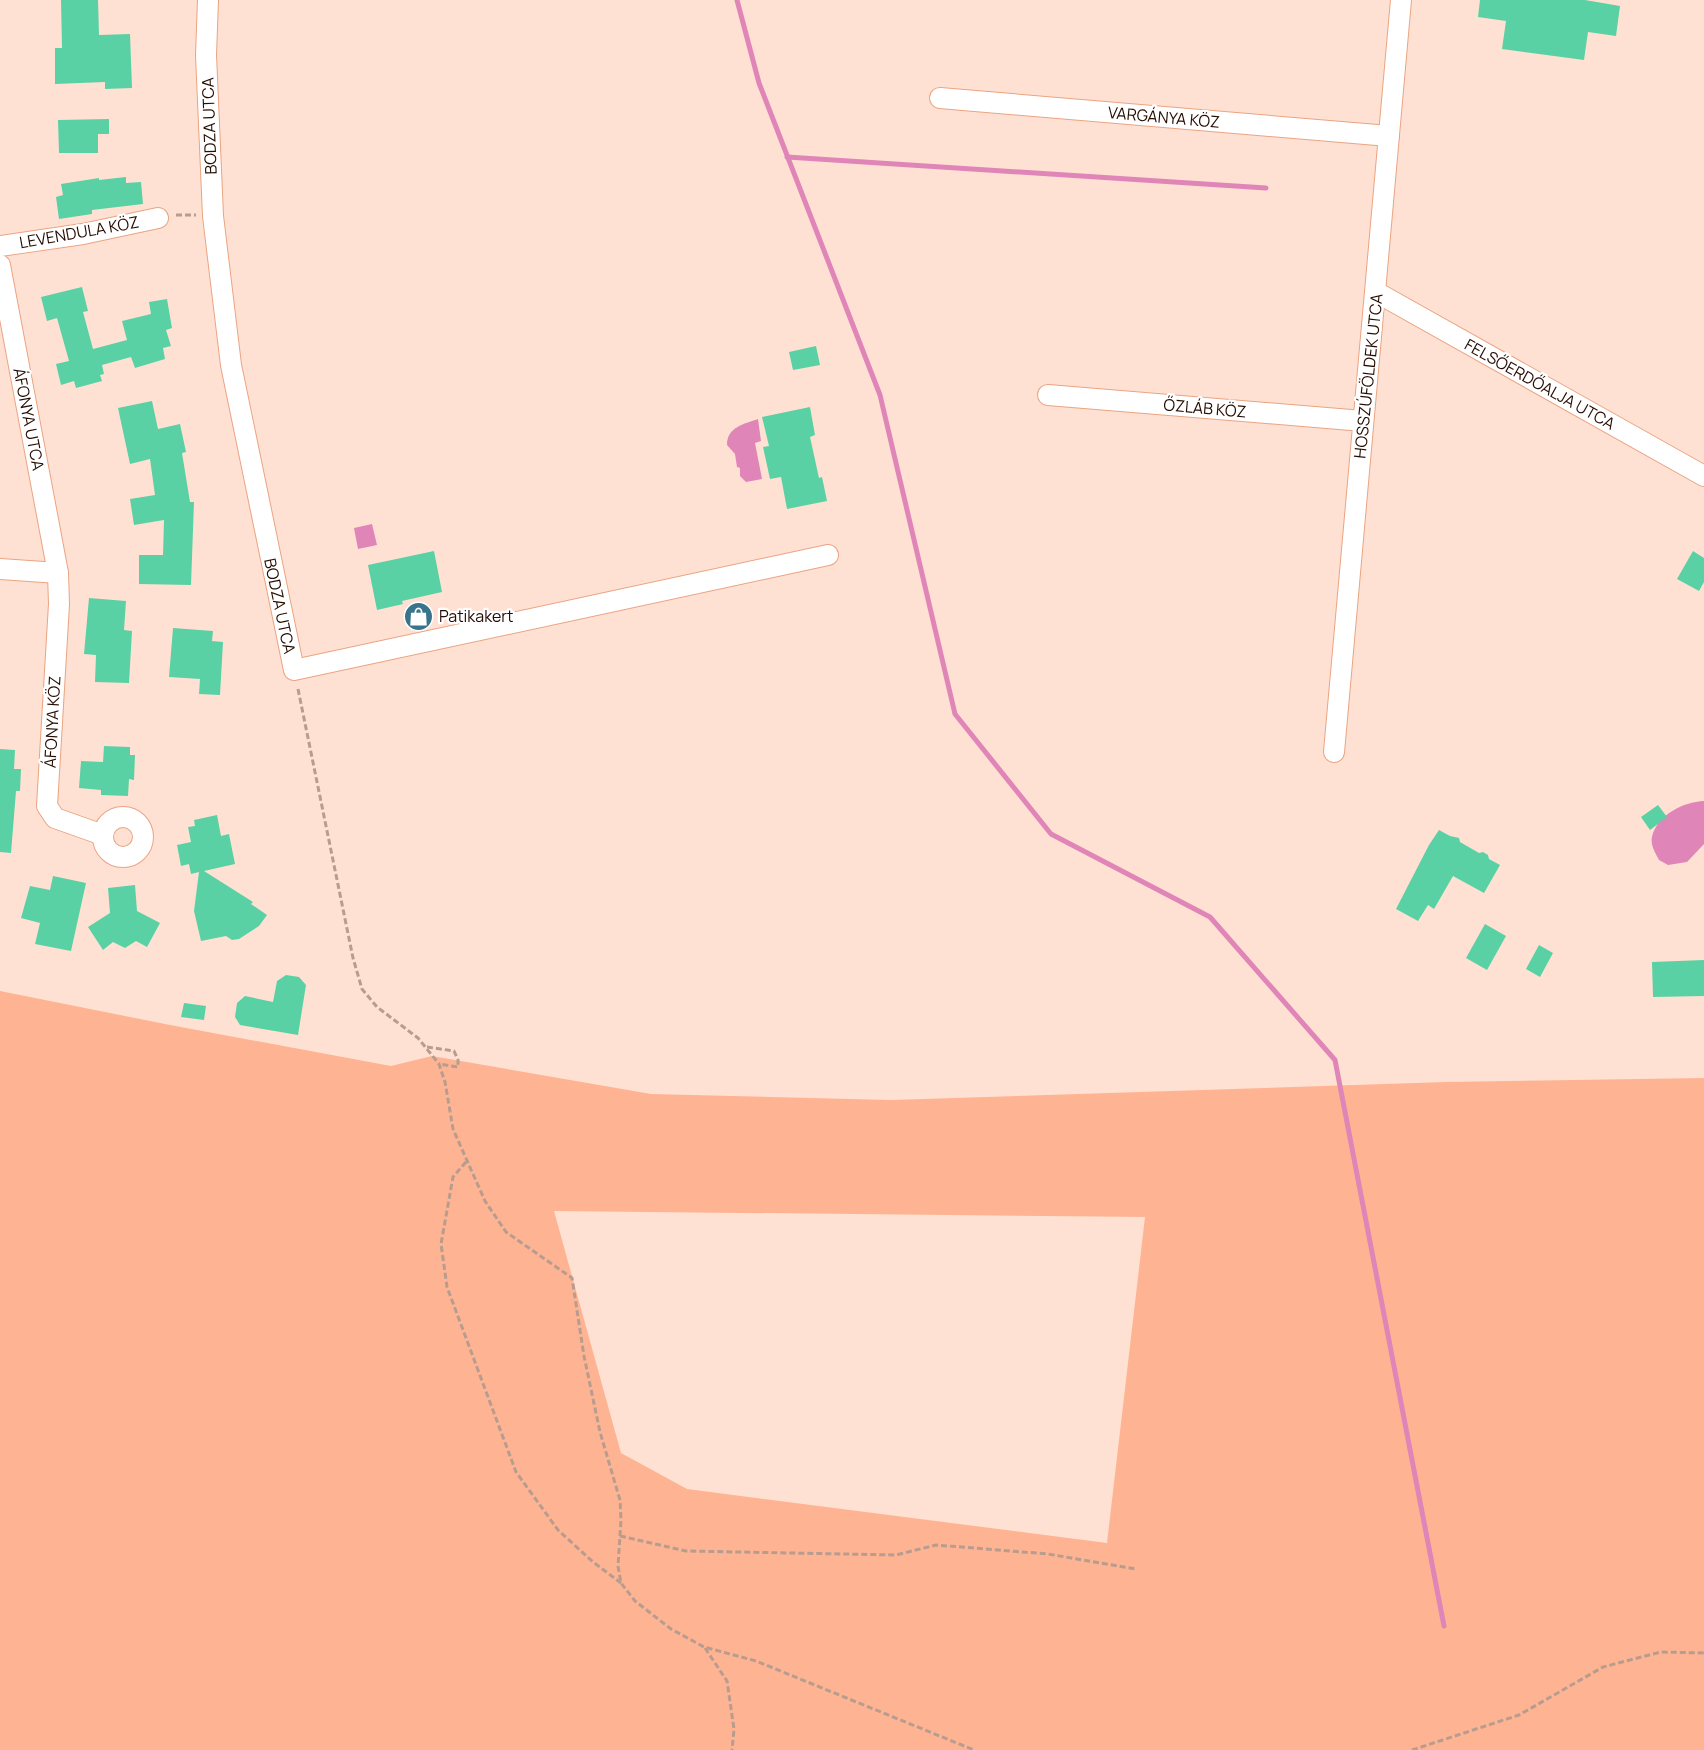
<svg xmlns="http://www.w3.org/2000/svg" width="1704" height="1750" viewBox="0 0 1704 1750" font-family="Manrope,sans-serif">
  <style>
    .green { fill: #feb492; fill-rule: evenodd }
    .water { fill: #e085b8 }
    .lines { fill: none; stroke-linecap: round; stroke-linejoin: round }
    .stream { stroke: #e085b8; stroke-width: 5 }
    .building { fill: #59d1a4 }
    .street-casing { stroke: #eaa482; stroke-width: 22 }
    .path { stroke: #b89c8f; stroke-width: 3; stroke-dasharray: 6 3; stroke-linecap: butt }
    .street { stroke: #fff; stroke-width: 20 }
    .labels { text-anchor: middle; stroke-width: 4.5; stroke-linejoin: round; paint-order: stroke }
    .street-label { font-size: 16px; fill: #250c02; stroke: #fff }
    .poi-label { font-size: 16px; fill: #250c02; stroke: #fff; text-anchor: start }
  </style>
  <rect width="100%" height="100%" fill="#ffe1d3"/>
  <!-- green -->
  <path class="green" d="M 0,991 L 170,1025 L 391,1066 L 432,1056 L 651,1094 L 891,1100 L 1446,1082 L 1704,1078 L 1704,1750 L 0,1750 ZM 554,1211 L 1145,1217 L 1107,1543 L 687,1489 L 621,1453 Z"/>
  <!-- water -->
  <g class="water">
    <path d="M 758,419 L 761,441 L 755,443 L 762,479 L 746,482 L 740,476 L 740,468 L 737,467 L 735,454 L 727,445 C 727,427 744,424 758,419 Z"/>
    <polygon points="372,524 377,545 358,549 354,528"/>
    <path d="M 1704,801 L 1704,844 L 1687,862 L 1668,865 L 1659,860 C 1656,854 1650,845 1652,837 C 1657,815 1683,802 1704,801 Z"/>
  </g>
  <g class="lines">
    <!-- stream -->
    <g class="stream">
      <polyline points="737,0 759,83 880,395 955,714 1051,834 1210,917 1335,1060 1444,1626"/>
      <polyline points="787,157 1266,188"/>
    </g>
  </g>
  <!-- building -->
  <g class="building">
    <polygon points="61,0 98,0 99,35 130,34 132,88 105,89 105,82 55,84 55,48 62,48"/>
    <polygon points="1480,0 1585,0 1620,6 1616,36 1588,32 1584,60 1502,49 1506,21 1478,17"/>
    <polygon points="109,119 109,134 98,134 98,153 59,153 58,120"/>
    <polygon points="126,177 126,183 141,182 143,204 92,210 92,214 59,219 56,197 63,195 61,184 99,178 99,180"/>
    <polygon points="82,287 88,311 83,312 93,349 127,340 122,321 151,314 149,302 167,299 172,328 166,330 171,346 163,348 165,359 135,368 131,357 102,365 104,374 100,375 102,381 76,388 74,381 61,385 56,364 69,361 57,318 47,321 41,297"/>
    <polygon points="816,346 820,365 793,370 789,352"/>
    <polygon points="152,401 158,429 180,424 186,452 182,453 190,502 194,502 191,585 139,584 139,555 163,555 164,520 134,525 130,499 155,495 150,459 130,464 118,408"/>
    <polygon points="810,407 815,435 810,437 819,478 822,477 827,501 787,509 781,477 770,479 763,447 769,446 762,417"/>
    <polygon points="434,551 442,592 402,601 403,604 377,610 368,565"/>
    <polygon points="1693,551 1704,558 1704,582 1699,591 1677,579"/>
    <polygon points="89,598 126,601 124,630 132,631 129,683 95,682 96,655 84,654"/>
    <polygon points="173,628 213,631 212,641 223,642 220,695 199,694 200,679 169,677"/>
    <polygon points="104,746 130,747 130,755 135,755 134,780 129,779 128,796 101,795 101,790 79,788 81,761 103,762"/>
    <polygon points="0,749 15,750 14,769 21,769 20,791 16,791 11,853 0,852"/>
    <polygon points="1658,805 1667,817 1650,830 1641,817"/>
    <polygon points="217,815 221,836 229,834 235,864 204,871 253,902 251,904 267,915 259,926 239,939 232,940 226,936 201,941 194,911 199,872 191,874 189,864 181,866 177,845 191,842 188,827 195,826 194,820"/>
    <polygon points="1439,830 1450,836 1459,838 1460,842 1479,853 1483,852 1488,855 1489,859 1500,865 1484,893 1453,876 1434,909 1428,905 1418,921 1396,909 1429,845"/>
    <polygon points="53,876 86,883 71,951 35,944 40,923 21,918 30,886 50,890"/>
    <polygon points="135,885 137,911 160,923 147,947 136,941 125,948 113,942 103,950 88,927 110,913 108,888"/>
    <polygon points="1485,924 1506,936 1487,970 1466,958"/>
    <polygon points="1539,945 1553,953 1540,977 1526,969"/>
    <polygon points="1704,960 1704,996 1653,997 1652,962"/>
    <polygon points="286,975 299,977 306,985 298,1035 240,1025 235,1017 237,1003 245,996 273,1002 277,981"/>
    <polygon points="184,1003 206,1006 204,1020 181,1017"/>
  </g>
  <g class="lines">
    <defs>
      <g id="street">
        <polyline points="208,0 206,55 213,216 231,365 294,670 828,555"/>
        <polyline points="940,98 1389,136"/>
        <polyline points="0,246 83,234 158,218"/>
        <polyline points="0,265 58,573 59,604 47,806 55,818 103,835"/>
        <polyline points="1376,292 1704,476"/>
        <polyline points="1048,395 1363,421"/>
        <polyline points="0,569 58,573"/>
        <polyline points="1334,752 1401,0"/>
        <circle cx="123" cy="837" r="20"/>
      </g>
    </defs>
    <!-- street casing -->
    <use href="#street" class="street-casing"/>
    <!-- path -->
    <g class="path">
      <polyline points="176,215 196,215"/>
      <polyline points="298,689 353,958 362,989 377,1007 418,1038 439,1064 445,1082 453,1129 485,1201 506,1232 572,1278 584,1356 600,1432 620,1500 621,1520 618,1566 621,1583 635,1601 671,1629 704,1647 756,1661 974,1750"/>
      <polyline points="427,1047 454,1051 458,1060 458,1067 439,1064"/>
      <polyline points="466,1162 453,1177 441,1244 447,1287 516,1472 558,1530 593,1562 621,1583"/>
      <polyline points="620,1536 686,1551 896,1555 936,1545 1048,1554 1136,1569"/>
      <polyline points="705,1648 727,1681 734,1729 732,1750"/>
      <polyline points="1412,1750 1519,1715 1603,1667 1661,1652 1704,1653"/>
    </g>
    <!-- street -->
    <use href="#street" class="street"/>
  </g>
  <!-- icons -->
  <defs>
    <symbol id="shop-disc" viewBox="-11 -11 22 22"><circle r="9.5" fill="#38748b" stroke="#fff"/><path d="M-5-2.5h2.3a2.7 3.5 0 0 1 5.4 0H5L5.5 6h-11ZM-1.5-2.5h3a1.5 2.3 0 0 0-3 0Z" fill="#fff"/></symbol>
  </defs>
  <g fill-rule="evenodd">
    <use href="#shop-disc" x="402" y="600" width="33" height="33"/>
  </g>
  <g class="labels">
    <!-- street labels -->
    <g class="street-label">
      <text transform="translate(1164 117) rotate(5)" y="6">VARGÁNYA KÖZ</text>
      <text transform="translate(209 126) rotate(-92)" y="6">BODZA UTCA</text>
      <text transform="translate(79 232) rotate(-10)" y="6">LEVENDULA KÖZ</text>
      <text transform="translate(1368 376) rotate(-84)" y="6">HOSSZÚFÖLDEK UTCA</text>
      <text transform="translate(1540 384) rotate(29)" y="6">FELSŐERDŐALJA UTCA</text>
      <text transform="translate(1205 408) rotate(5)" y="6">ŐZLÁB KÖZ</text>
      <text transform="translate(29 419) rotate(79)" y="6">ÁFONYA UTCA</text>
      <text transform="translate(280 606) rotate(78)" y="6">BODZA UTCA</text>
      <text transform="translate(52 722) rotate(-87)" y="6">ÁFONYA KÖZ</text>
    </g>
    <!-- poi labels -->
    <g class="poi-label">
      <text x="439" y="622">Patikakert</text>
    </g>
  </g>
</svg>
